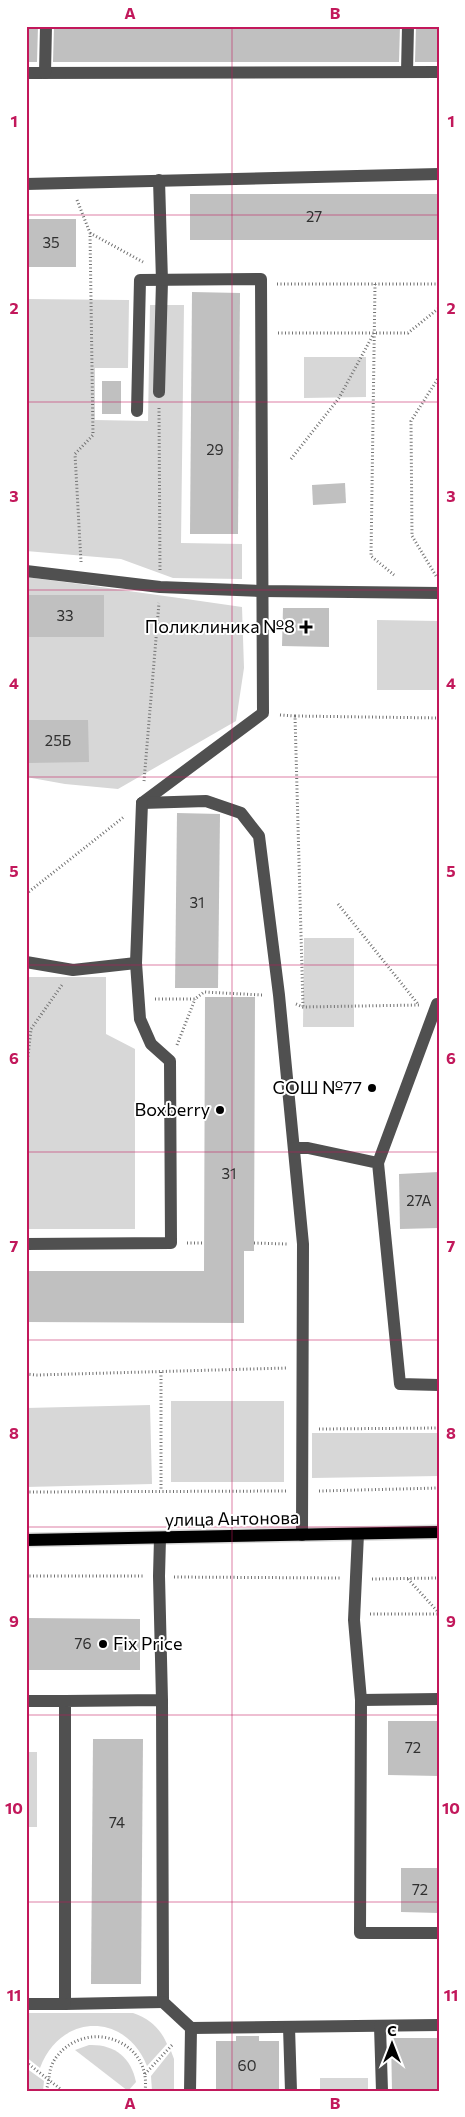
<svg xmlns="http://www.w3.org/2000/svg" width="465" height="2117" viewBox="0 0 465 2117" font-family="Commissioner,sans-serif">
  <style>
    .green { fill: #d7d7d7 }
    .building { fill: #c0c0c0 }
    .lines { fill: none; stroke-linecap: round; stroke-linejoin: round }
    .major-casing { stroke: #dbdbdb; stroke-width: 15 }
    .path { stroke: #727272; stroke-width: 3; stroke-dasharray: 1 2.5; stroke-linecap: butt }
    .minor { stroke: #505050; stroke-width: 12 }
    .major { stroke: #000; stroke-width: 12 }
    .grid { fill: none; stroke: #c2185b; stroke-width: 1; stroke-opacity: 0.55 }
    .poi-dot { fill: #000; stroke: #fff; stroke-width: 2 }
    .labels { text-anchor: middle; stroke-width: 4; stroke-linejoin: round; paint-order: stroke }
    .number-label { font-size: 15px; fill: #303030 }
    .poi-label { font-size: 18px; fill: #000; stroke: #fff; text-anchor: end }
    .street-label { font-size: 18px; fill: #000; stroke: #fff }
    .neatline { fill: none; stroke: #c2185b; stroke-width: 2 }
    .grid-label { font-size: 16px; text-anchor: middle; font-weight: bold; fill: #c2185b }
  </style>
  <rect width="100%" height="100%" fill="#fff"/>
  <!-- green -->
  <g class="green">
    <polygon points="26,299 129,300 128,368 95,368 95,420 148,421 150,305 184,305 181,543 242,544 242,579 173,578 121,559 26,551"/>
    <polygon points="304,357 366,357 366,397 304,398"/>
    <path d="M 26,577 C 98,586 170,597 242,607 L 244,668 L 236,721 L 118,789 L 65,784 L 26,777 Z"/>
    <polygon points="377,620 439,621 439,690 377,690"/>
    <polygon points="304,938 354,938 354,1027 303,1027"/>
    <polygon points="26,977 106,977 106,1034 135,1049 135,1229 26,1229"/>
    <rect x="171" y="1401" width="113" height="81"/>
    <polygon points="150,1405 152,1484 26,1487 26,1408"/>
    <polygon points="312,1433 439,1433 439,1476 312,1478"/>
    <rect x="26" y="1752" width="11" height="75"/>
    <path d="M 26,2013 L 133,2013 C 150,2019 160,2028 167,2044 L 147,2066 C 126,2012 60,2013 40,2068 L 26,2057 Z"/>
    <path d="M 89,2045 C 114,2044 131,2057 136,2082 L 128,2091 L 75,2050 Z"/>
    <polygon points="171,2051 174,2059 174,2091 152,2091 151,2076"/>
    <polygon points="26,2068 44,2081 43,2091 26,2091"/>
    <rect x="320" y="2078" width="48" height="13"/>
  </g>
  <!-- building -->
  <g class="building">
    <polygon points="26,26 38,26 37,62 26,62"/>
    <polygon points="54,26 400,26 399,62 53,62"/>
    <polygon points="416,26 439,26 439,62 415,62"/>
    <rect x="190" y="194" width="249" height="46"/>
    <rect x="26" y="219" width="50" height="48"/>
    <polygon points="192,292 240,293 238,534 190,534"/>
    <rect x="102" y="381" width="19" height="33"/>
    <polygon points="345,483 346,503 313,505 312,485"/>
    <rect x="26" y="595" width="78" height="42"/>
    <polygon points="283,608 329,608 329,647 282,646"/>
    <polygon points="27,720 88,720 89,762 28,763"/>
    <polygon points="177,813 220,814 218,988 175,988"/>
    <polygon points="205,997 255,997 254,1251 244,1251 244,1323 26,1322 26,1271 204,1271"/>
    <polygon points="439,1172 439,1228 400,1229 399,1174"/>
    <polygon points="26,1618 140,1619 140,1670 26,1670"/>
    <polygon points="388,1721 439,1721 439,1776 388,1775"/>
    <polygon points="93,1739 143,1739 141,1984 91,1984"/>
    <polygon points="401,1868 439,1868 439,1913 401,1912"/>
    <polygon points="236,2036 259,2036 259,2041 279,2041 279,2091 216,2091 216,2041 236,2041"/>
    <polygon points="391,2038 439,2038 439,2091 392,2091"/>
  </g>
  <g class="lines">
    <defs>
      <polyline id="major" points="26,1540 439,1532"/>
    </defs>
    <!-- major casing -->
    <use href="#major" class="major-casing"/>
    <!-- path -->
    <g class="path">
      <polyline points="77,200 90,233 93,435 75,454 81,562"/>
      <polyline points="90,233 143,262"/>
      <polyline points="277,284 439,284"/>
      <polyline points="375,284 371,556 394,575"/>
      <polyline points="278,333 408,333 439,308"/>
      <polyline points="159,408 160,572"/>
      <polyline points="291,459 339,398 373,335"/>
      <polyline points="436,576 412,536 411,421 439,377"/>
      <polyline points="280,715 295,716 303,1007"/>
      <polyline points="295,716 439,718"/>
      <polyline points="144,781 159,603"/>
      <polyline points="26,894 125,816"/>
      <polyline points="338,904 418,1004"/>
      <polyline points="155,999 195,999 204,992 262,995"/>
      <polyline points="296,1004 303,1007 419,1005"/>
      <polyline points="177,1045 195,999"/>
      <polyline points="26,1074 31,1029 62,985"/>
      <polyline points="187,1243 204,1243"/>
      <polyline points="254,1243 287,1244"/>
      <polyline points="161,1372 161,1491"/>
      <polyline points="26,1374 37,1375 287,1368"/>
      <polyline points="319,1429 439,1428"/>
      <polyline points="319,1491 439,1488"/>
      <polyline points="26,1492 286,1491"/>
      <polyline points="26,1576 143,1576"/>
      <polyline points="174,1577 341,1578"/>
      <polyline points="372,1579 439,1578"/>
      <polyline points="408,1579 439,1613"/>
      <polyline points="370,1614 439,1614"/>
      <polyline points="26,2062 63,2091"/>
      <polyline points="145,2074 173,2044"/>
      <path d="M 46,2091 C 51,2077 47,2068 58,2055 C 89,2018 152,2041 145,2091"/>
    </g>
    <!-- minor -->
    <g class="minor">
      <polyline points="407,72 408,26"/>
      <polyline points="26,73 439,72"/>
      <polyline points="45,73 46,26"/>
      <polyline points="26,184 439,174"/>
      <polyline points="159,392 162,281 159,180"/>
      <polyline points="137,411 140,280 261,279 263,713 142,803"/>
      <polyline points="26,571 160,587 262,591 439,593"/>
      <polyline points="142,803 206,801 241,813 259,836 279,995 303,1244 302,1535"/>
      <polyline points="26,962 73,970 136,963"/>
      <polyline points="294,1148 308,1148 378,1163 400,1384 439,1385"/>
      <polyline points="378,1163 437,1004 439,1004"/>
      <polyline points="26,1244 171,1243 170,1061 151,1044 140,1019 136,963 142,803"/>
      <polyline points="358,1534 354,1620 361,1700 360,1933 439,1933"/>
      <polyline points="160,1538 159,1576 162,1700 163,2002 65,2004 65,1701 162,1700"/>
      <polyline points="361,1700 439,1699"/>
      <polyline points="26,1701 65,1701"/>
      <polyline points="163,2002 191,2028 439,2025"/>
      <polyline points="26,2004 65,2004"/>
      <polyline points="380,2026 382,2091"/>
      <polyline points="289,2027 291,2091"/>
      <polyline points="190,2091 191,2028"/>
    </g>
    <!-- major -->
    <use href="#major" class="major"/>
  </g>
  <!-- grid -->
  <path class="grid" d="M 232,26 L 232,2091M 26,215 L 439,215M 26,402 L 439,402M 26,590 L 439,590M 26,777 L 439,777M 26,965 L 439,965M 26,1152 L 439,1152M 26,1340 L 439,1340M 26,1527 L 439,1527M 26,1715 L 439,1715M 26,1902 L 439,1902"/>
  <!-- markers -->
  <g class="poi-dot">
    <path d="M303.5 619.5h5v5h5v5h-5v5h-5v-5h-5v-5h5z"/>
    <circle cx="372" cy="1088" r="5"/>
    <circle cx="220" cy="1110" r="5"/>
    <circle cx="103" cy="1644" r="5"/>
  </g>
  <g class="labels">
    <!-- number labels -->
    <g class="number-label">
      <text x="314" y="222">27</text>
      <text x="51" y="248">35</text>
      <text x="215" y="455">29</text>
      <text x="65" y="621">33</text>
      <text x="58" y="746">25Б</text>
      <text x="197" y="908">31</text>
      <text x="229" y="1179">31</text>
      <text x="419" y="1206">27А</text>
      <text x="83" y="1649">76</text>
      <text x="413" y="1753">72</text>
      <text x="117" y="1828">74</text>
      <text x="420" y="1895">72</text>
      <text x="247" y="2071">60</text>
    </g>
    <!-- poi labels -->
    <g class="poi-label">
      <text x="295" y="633">Поликлиника №8</text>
      <text x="362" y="1094">СОШ №77</text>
      <text x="210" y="1116">Boxberry</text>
      <text x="113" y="1650" text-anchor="start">Fix Price</text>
    </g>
    <!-- street labels -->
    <g class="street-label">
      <text transform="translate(232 1519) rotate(-1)" y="6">улица Антонова</text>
    </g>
  </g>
  <!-- border -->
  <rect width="465" height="2117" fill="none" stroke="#ffffff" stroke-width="55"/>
  <!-- north arrow -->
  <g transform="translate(392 2044)" stroke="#ffffff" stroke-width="4" paint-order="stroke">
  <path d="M0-4L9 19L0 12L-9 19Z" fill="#000000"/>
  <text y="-8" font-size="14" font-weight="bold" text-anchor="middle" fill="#000000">С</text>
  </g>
  <rect x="28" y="28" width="410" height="2062" class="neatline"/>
  <g class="grid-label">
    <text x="130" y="19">A</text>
    <text x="335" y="19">B</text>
    <text x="14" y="127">1</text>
    <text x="451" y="127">1</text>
    <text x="14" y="314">2</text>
    <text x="451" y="314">2</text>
    <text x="14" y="502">3</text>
    <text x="451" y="502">3</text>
    <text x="14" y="689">4</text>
    <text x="451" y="689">4</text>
    <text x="14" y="877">5</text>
    <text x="451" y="877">5</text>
    <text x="14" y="1064">6</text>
    <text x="451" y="1064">6</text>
    <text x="14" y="1252">7</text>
    <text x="451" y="1252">7</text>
    <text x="14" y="1439">8</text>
    <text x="451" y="1439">8</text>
    <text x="14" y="1627">9</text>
    <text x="451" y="1627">9</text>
    <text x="14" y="1814">10</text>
    <text x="451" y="1814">10</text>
    <text x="14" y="2001">11</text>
    <text x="451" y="2001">11</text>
    <text x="130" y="2109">A</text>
    <text x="335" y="2109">B</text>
  </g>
</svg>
